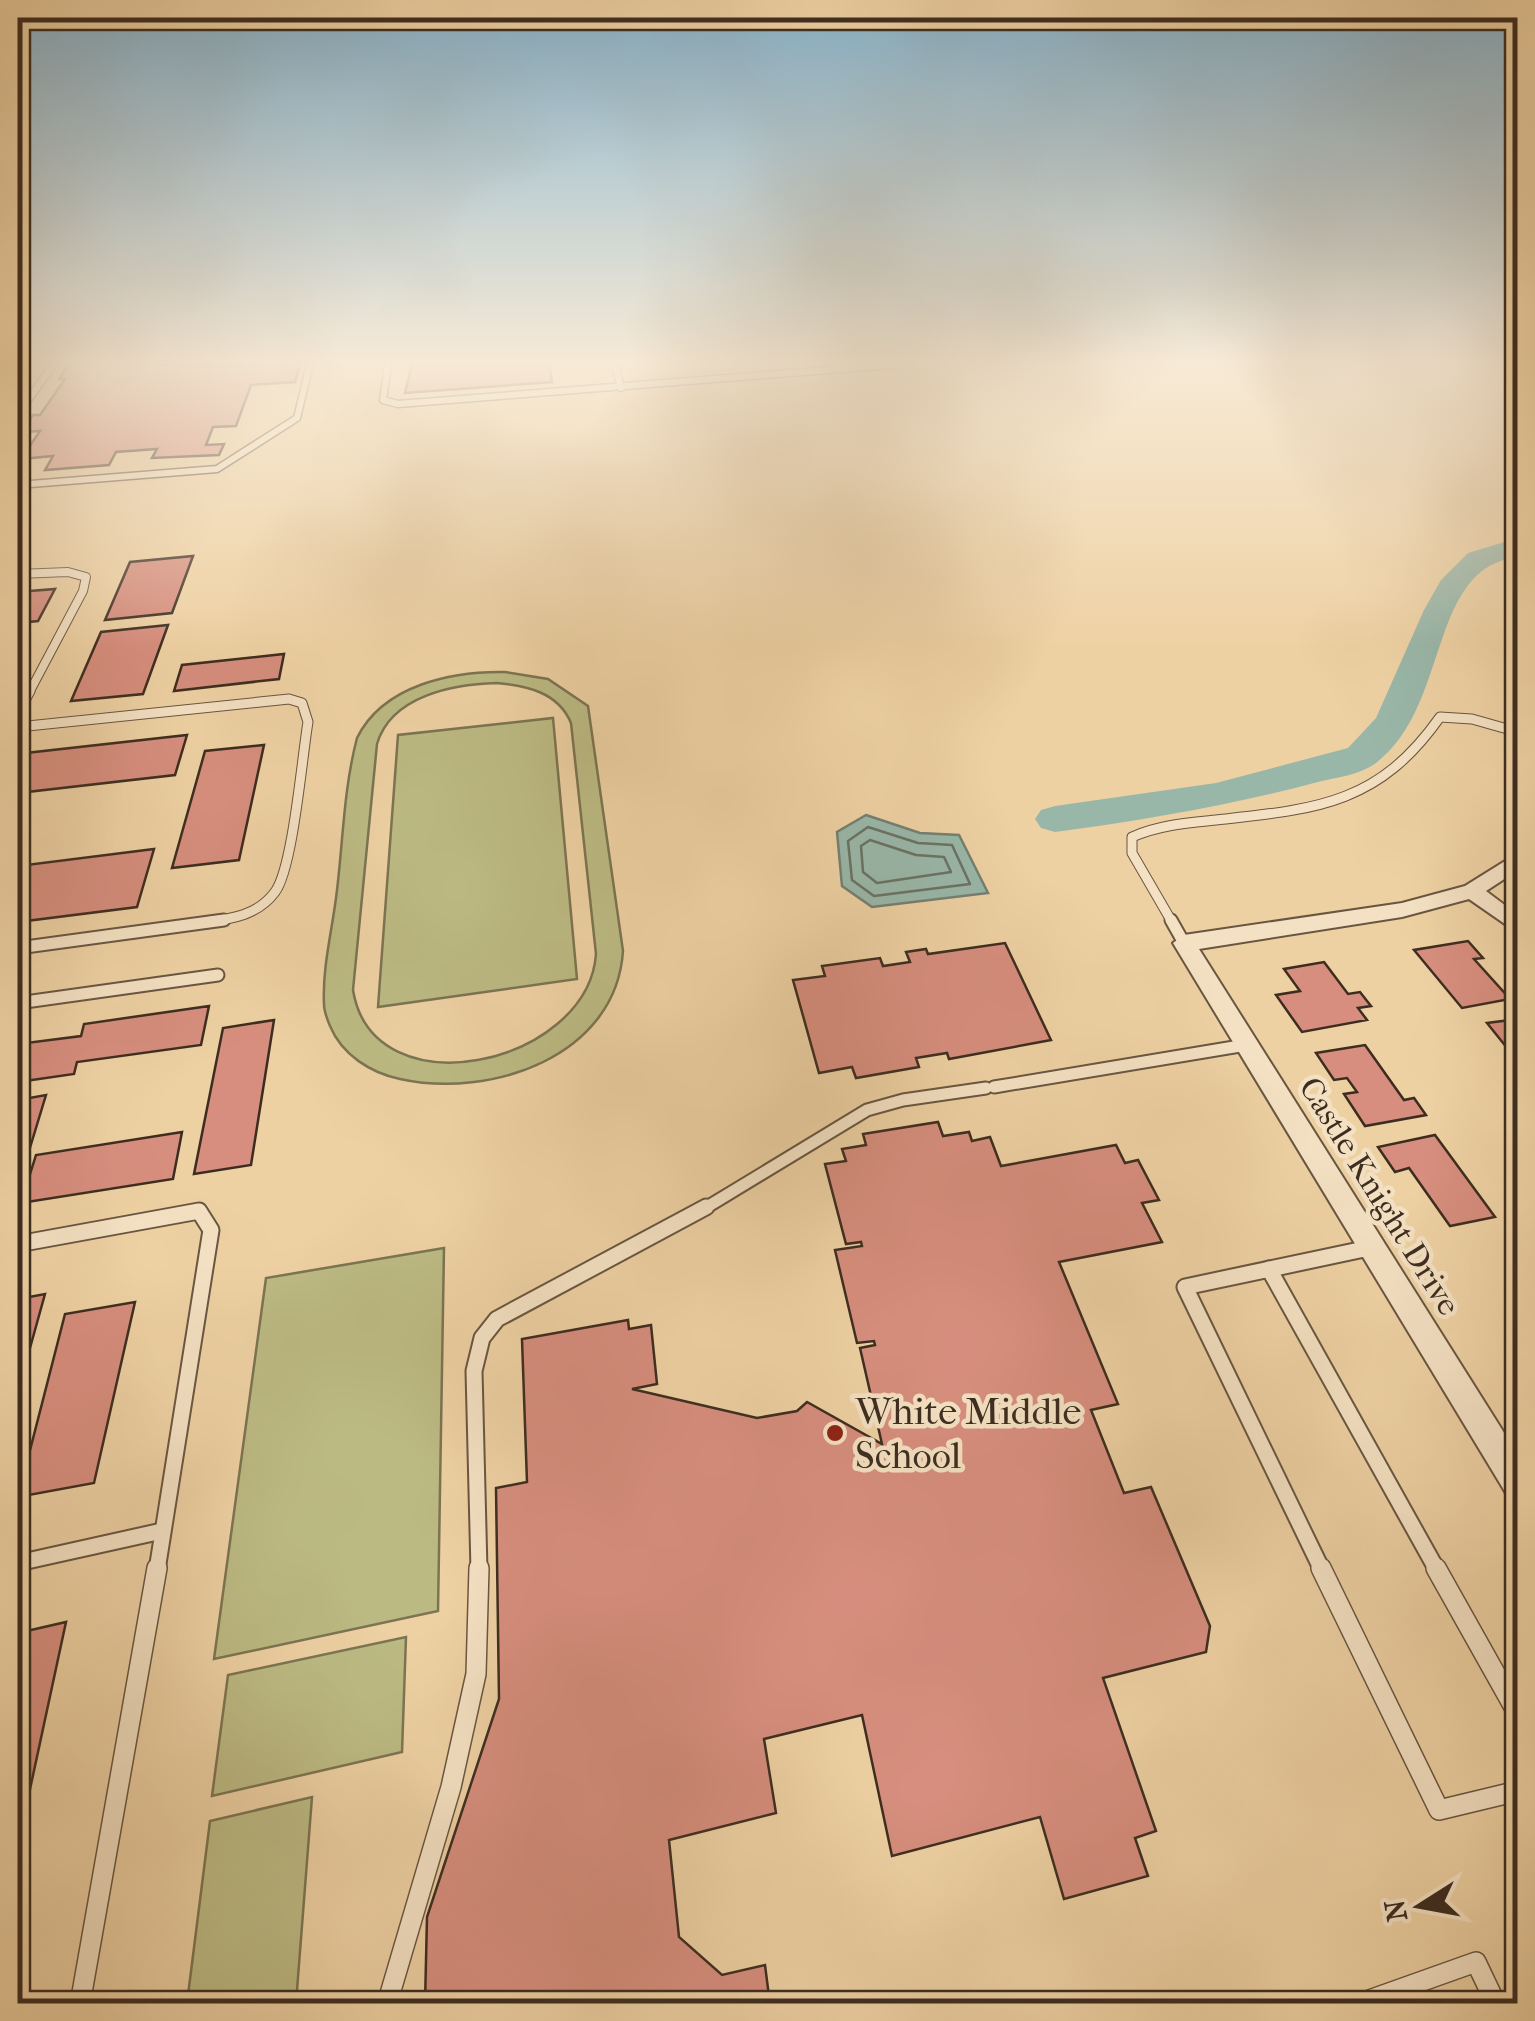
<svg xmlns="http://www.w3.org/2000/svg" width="1535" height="2021" viewBox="0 0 1535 2021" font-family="'IM FELL French Canon',serif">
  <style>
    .green { fill: #bcba83; stroke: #7c7452; stroke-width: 2.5; fill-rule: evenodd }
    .water { fill: #99b7a9; stroke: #748072; stroke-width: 2.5 }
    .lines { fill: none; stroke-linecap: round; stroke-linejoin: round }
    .shore { stroke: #6b7264; stroke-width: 2.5 }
    .river { fill: #99b7a9; fill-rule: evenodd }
    .building { fill: #d78e7e; stroke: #3d2d20; stroke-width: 2.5 }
    .lane-far5-casing { stroke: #695641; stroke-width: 9 }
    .lane-far4-casing { stroke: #695641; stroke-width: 10 }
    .lane-far3-casing { stroke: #695641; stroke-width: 11 }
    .lane-far2-casing { stroke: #695641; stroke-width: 15 }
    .lane-far1-casing { stroke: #695641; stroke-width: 19 }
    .lane-casing { stroke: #695641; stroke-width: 22 }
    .street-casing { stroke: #695641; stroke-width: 4 }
    .lane-far5 { stroke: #f4e1c3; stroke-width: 6 }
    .lane-far4 { stroke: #f4e1c3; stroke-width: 8 }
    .lane-far3 { stroke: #f4e1c3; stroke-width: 9 }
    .lane-far2 { stroke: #f4e1c3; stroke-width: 11 }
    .lane-far1 { stroke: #f4e1c3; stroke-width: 15 }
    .lane { stroke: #f4e1c3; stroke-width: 19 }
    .street { fill: #f4e1c3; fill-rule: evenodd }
    .poi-dot { fill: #8f2418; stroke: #f4e1c3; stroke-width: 4 }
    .labels { text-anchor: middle; stroke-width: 9; stroke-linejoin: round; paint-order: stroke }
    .street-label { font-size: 32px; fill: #3d2d20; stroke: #f4e1c3 }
    .near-poi-label { font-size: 38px; fill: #3d2d20; stroke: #f4e1c3; text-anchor: start }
  </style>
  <rect width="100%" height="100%" fill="#eed1a3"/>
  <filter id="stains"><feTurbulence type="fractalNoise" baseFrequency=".002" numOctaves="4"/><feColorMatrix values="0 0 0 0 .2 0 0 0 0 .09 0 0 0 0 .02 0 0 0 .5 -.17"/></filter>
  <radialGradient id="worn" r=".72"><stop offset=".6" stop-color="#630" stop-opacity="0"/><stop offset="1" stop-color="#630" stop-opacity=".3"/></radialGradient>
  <!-- green -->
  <g class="green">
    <path d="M 505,672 L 548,679 L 588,706 L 623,951 C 616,1057 490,1099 400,1079 C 371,1073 342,1055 330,1026 C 327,1019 324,1012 324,1004 C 322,967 333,927 337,890 C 343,840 344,787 357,738 C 383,685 452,671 505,672 ZM 497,683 C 527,686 558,692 571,723 L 596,954 C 588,1065 373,1113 353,990 L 377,744 C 391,696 453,684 497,683 Z"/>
    <polygon points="553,718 577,979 378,1007 398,735"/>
    <polygon points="444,1248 438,1611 214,1659 266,1278"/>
    <polygon points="406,1637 402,1752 212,1796 228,1675"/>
    <polygon points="312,1797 296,2003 187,2003 210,1821"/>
  </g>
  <!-- water -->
  <polygon class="water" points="866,815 920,833 959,835 988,893 872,907 842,886 837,832"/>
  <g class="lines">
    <!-- shore -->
    <g class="shore">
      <polygon points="868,827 918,843 952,845 970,884 874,896 852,880 848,841"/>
      <polygon points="870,840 916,855 944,857 951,872 877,883 863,872 861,846"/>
    </g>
    <!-- river -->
    <path class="river" d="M 1518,538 L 1518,556 C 1505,559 1492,563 1482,571 C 1432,610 1439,715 1376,763 C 1360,775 1338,777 1318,782 C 1231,805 1145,820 1055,832 L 1041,828 L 1035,819 L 1041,810 L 1055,806 L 1216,783 L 1348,748 L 1376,718 L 1424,610 L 1441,580 L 1468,553 Z"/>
  </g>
  <!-- building -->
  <g class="building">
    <polygon points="69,364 258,365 300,364 295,382 251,385 236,426 213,427 206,445 224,444 219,455 152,458 157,449 116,452 109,465 45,470 53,456 21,459 40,431 21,432 33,415 40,415 65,379 59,379"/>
    <polygon points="412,364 549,364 552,382 405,393"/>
    <polygon points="193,556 172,613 105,620 130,562"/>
    <polygon points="55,589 38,621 18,623 18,592"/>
    <polygon points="168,625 143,694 71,701 101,632"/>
    <polygon points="284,654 279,679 174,691 182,665"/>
    <polygon points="187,735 175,775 18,793 18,772 26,753"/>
    <polygon points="264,745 239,860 172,868 205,751"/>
    <polygon points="154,849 137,907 18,922 18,866"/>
    <polygon points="1468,941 1483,958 1474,959 1510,999 1462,1008 1414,950"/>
    <polygon points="1005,943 1051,1040 949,1059 947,1053 916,1058 919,1067 856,1078 852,1067 819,1073 793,980 825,976 822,966 880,958 883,966 910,962 906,952 926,949 928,954"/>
    <polygon points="1324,962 1348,994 1360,992 1371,1006 1358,1008 1367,1020 1302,1032 1276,995 1300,991 1284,969"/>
    <polygon points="209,1006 201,1045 77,1062 74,1074 18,1082 18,1044 81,1036 84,1024"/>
    <polygon points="1518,1019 1518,1059 1516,1059 1487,1023"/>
    <polygon points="274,1020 251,1165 194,1174 223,1028"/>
    <polygon points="1365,1045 1404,1100 1414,1098 1426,1115 1365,1126 1344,1094 1357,1092 1347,1078 1334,1080 1316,1053"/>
    <polygon points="46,1095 29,1151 18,1153 18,1100"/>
    <polygon points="938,1122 943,1136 969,1132 972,1141 990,1137 1001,1166 1116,1145 1125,1163 1138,1160 1159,1200 1142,1203 1162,1242 1059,1262 1118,1404 1091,1410 1124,1493 1151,1487 1210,1626 1206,1652 1103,1678 1156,1831 1135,1838 1148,1876 1064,1899 1040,1817 892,1856 862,1715 764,1739 776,1813 669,1840 679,1937 722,1975 765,1965 770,2004 425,2004 427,1917 499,1699 496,1488 527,1482 522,1339 628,1320 629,1329 651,1325 657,1384 632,1389 757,1418 797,1411 807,1402 882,1444 860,1348 875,1345 874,1341 857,1343 835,1250 862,1246 861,1242 846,1244 825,1164 846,1161 842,1149 866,1145 863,1134"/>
    <polygon points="182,1132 173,1179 21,1203 36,1155"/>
    <polygon points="1435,1135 1495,1217 1450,1226 1409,1168 1395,1172 1378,1147"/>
    <polygon points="45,1294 25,1366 18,1367 18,1299"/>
    <polygon points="135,1302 94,1483 18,1497 65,1314"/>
    <polygon points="66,1622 18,1845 18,1633"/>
  </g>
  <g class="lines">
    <defs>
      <g id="lane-far5">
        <polyline points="388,364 383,400 398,404 904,364"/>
        <polyline points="615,364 621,388"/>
        <polyline points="18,414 54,364"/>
        <polyline points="18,485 217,469 297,418 310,364"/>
      </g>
      <polyline id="lane-far4" points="18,574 68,572 86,577 83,591 29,693"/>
      <g id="lane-far3">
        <polyline points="18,713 30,691"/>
        <path d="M 18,727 L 289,699 L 302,703 L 308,722 C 302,757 293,868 275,892 C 258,915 232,919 206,922"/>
        <path d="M 1172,922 L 1132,853 L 1132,837 C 1159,825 1187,823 1216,820 C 1316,809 1378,805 1440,717 L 1472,719 L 1518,732"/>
      </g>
      <g id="lane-far2">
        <polyline points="1171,920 1184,943"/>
        <polyline points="18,948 224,920"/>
        <polyline points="18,1003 218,975"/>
        <polyline points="994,1087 1246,1045"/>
        <polyline points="702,1210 867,1110 903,1100 986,1088"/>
      </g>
      <g id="lane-far1">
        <polyline points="18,1244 199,1211 211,1230 157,1570"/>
        <polyline points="1269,1269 1437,1570"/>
        <polyline points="18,1563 162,1531"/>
        <polyline points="479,1570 474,1371 482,1338 497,1319 706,1207"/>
        <polyline points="1322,1570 1185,1287 1369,1248"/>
      </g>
      <g id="lane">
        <polyline points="1321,1568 1439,1810 1518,1791"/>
        <polyline points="1436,1568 1518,1714"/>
        <polyline points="80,2004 157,1568"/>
        <polyline points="387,2004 451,1787 476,1674 479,1568"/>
        <polyline points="1358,2004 1476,1962 1496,2004"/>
      </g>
      <polygon id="street" points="1518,853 1518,870 1486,891 1518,915 1518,933 1469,899 1402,917 1199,949 1518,1455 1518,1499 1507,1495 1173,943 1184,935 1402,903 1465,886"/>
    </defs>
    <!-- lane-far5 casing -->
    <use href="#lane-far5" class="lane-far5-casing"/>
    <!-- lane-far4 casing -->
    <use href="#lane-far4" class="lane-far4-casing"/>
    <!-- lane-far3 casing -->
    <use href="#lane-far3" class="lane-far3-casing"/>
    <!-- lane-far2 casing -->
    <use href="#lane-far2" class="lane-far2-casing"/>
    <!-- lane-far1 casing -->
    <use href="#lane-far1" class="lane-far1-casing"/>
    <!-- lane casing -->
    <use href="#lane" class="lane-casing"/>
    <!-- street casing -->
    <use href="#street" class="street-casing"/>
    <!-- lane-far5 -->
    <use href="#lane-far5" class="lane-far5"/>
    <!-- lane-far4 -->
    <use href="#lane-far4" class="lane-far4"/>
    <!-- lane-far3 -->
    <use href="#lane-far3" class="lane-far3"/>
    <!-- lane-far2 -->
    <use href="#lane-far2" class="lane-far2"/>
    <!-- lane-far1 -->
    <use href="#lane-far1" class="lane-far1"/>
    <!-- lane -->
    <use href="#lane" class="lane"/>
    <!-- street -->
    <use href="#street" class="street"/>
  </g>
  <!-- sky -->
  <linearGradient id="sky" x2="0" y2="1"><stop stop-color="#88b5cf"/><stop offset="0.56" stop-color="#f7ead6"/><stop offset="1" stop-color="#f7ead6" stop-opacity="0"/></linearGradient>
  <rect width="1535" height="647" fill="url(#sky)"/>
  <!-- markers -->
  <circle class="poi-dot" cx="835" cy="1433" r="10"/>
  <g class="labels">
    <!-- street labels -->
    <g class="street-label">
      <text transform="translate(1380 1196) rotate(58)" y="11">Castle Knight Drive</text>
    </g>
    <!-- near-poi labels -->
    <g class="near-poi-label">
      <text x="855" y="1424">White Middle<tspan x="855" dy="44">School</tspan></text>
    </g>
  </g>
  <!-- margin -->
  <rect width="1535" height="2021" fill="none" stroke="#eed1a3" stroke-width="60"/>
  <rect x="20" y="20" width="1495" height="1981" fill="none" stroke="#3d2d20" stroke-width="5"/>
  <rect x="30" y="30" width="1475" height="1961" fill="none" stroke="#3d2d20" stroke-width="2.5"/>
  <!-- north arrow -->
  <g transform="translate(1420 1906) rotate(259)" stroke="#f4e1c3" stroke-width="8" paint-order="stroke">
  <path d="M0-8L18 38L0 25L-18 38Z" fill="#3d2d20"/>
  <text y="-15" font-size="28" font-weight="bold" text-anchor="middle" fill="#3d2d20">N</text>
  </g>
  <rect width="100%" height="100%" filter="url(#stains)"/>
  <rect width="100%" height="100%" fill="url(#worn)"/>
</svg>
